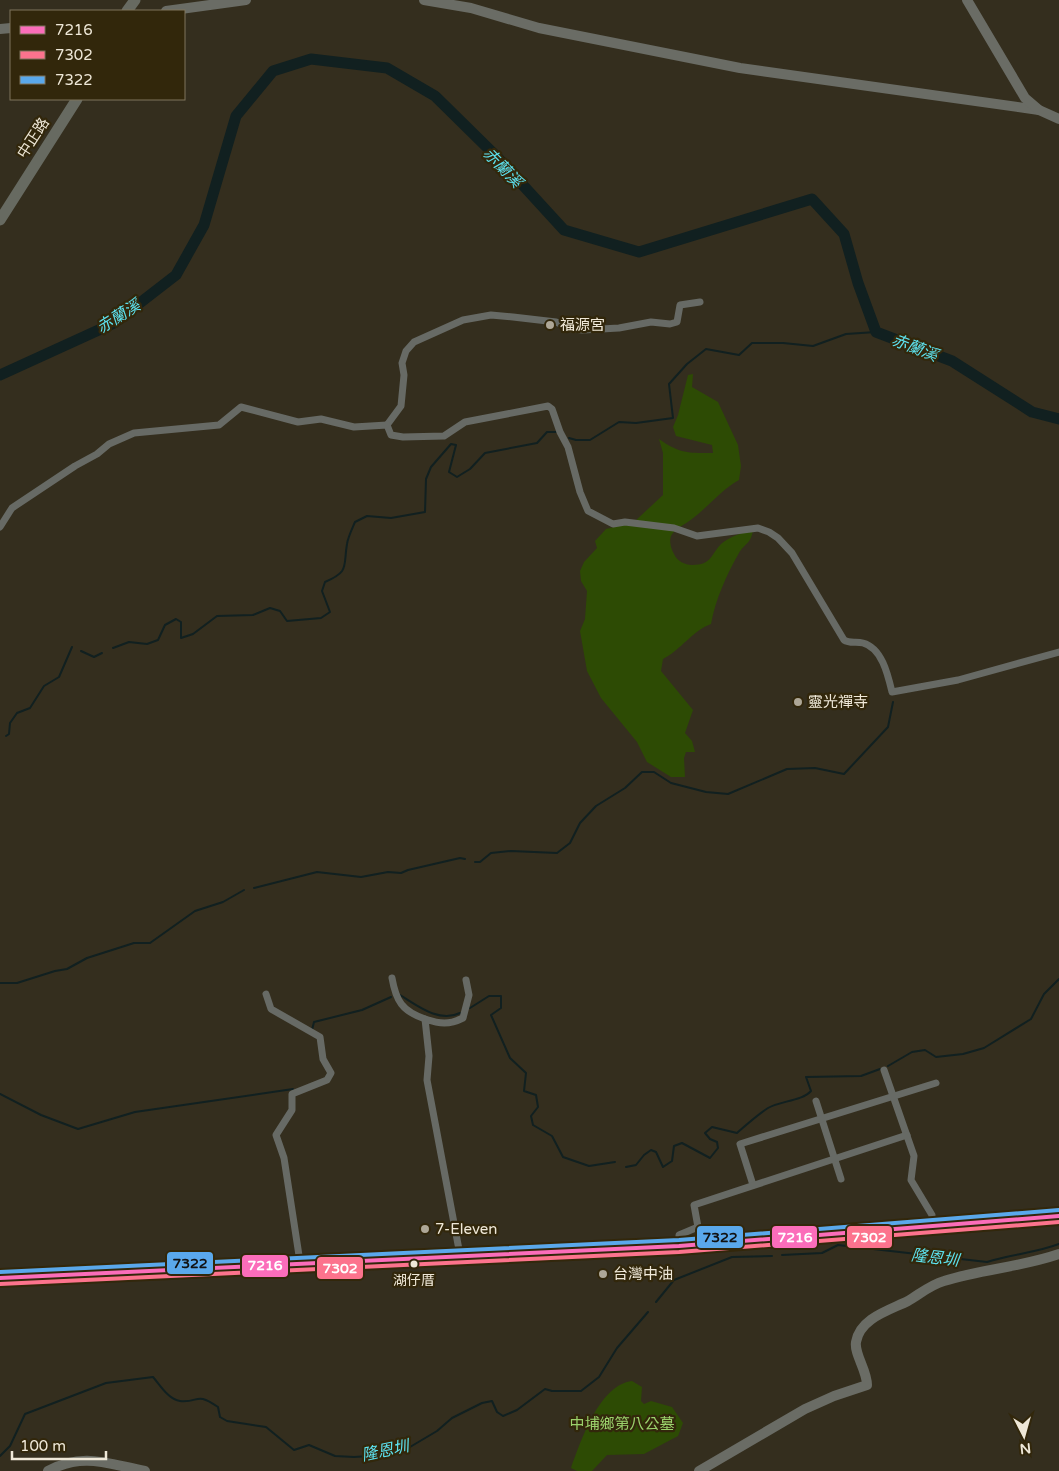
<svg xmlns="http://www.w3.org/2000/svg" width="1059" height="1471" viewBox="0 0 1059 1471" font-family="'Varela Round','Noto Sans TC',sans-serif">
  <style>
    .green { fill: #2d4b04 }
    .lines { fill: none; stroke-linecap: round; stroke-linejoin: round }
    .stream { stroke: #112020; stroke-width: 2 }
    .river { stroke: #112020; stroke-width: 11 }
    .street { stroke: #676a65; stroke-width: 7 }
    .secondary { stroke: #6a6c65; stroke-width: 10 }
    .primary { stroke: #676a61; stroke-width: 11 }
    .bus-1-casing { stroke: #32270b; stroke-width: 8 }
    .bus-2-casing { stroke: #32270b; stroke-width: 8 }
    .bus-3-casing { stroke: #32270b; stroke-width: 8 }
    .bus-1 { stroke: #fb6dba; stroke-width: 4 }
    .bus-2 { stroke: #fc738d; stroke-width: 4 }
    .bus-3 { stroke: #5aa8eb; stroke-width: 4 }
    .poi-dot { fill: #aea797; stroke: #32270b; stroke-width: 2 }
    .bus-dot { fill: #efe8d8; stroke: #32270b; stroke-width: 2 }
    .labels { text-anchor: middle; stroke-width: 4.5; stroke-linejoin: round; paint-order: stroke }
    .bus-label { font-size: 14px; fill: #efe8d8; stroke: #32270b }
    .street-label { font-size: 15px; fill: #efe8d8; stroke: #32270b }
    .poi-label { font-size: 15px; fill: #efe8d8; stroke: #32270b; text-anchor: start }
    .park-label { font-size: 15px; fill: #9bd26c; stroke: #32270b }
    .water-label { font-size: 16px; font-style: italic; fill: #5de2ef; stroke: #32270b }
    .line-badge { stroke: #32270b; stroke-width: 2 }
    .badge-label { font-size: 14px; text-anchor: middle; font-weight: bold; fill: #fff }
    .pale-badge-label { font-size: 14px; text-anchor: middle; font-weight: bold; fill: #111 }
  </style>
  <rect width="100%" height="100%" fill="#342e1e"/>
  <!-- green -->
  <g class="green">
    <path d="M 693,374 L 692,387 L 718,402 L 738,445 L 741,466 L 739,480 C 721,490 708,507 692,519 C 686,524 675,528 671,536 C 669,541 671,549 674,554 C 677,561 685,565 692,565 C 712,565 711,554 721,544 C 729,537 743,532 753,530 C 751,544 745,543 739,553 C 727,574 715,600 711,624 C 692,631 682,649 663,659 L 661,671 L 693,710 L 685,733 L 692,741 L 695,752 L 686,752 L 684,758 L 685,777 L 671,777 L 647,762 L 637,742 L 601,698 L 587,671 L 580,631 L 585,619 L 587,591 L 581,581 L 580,571 L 584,562 L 597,548 L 595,541 L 606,529 L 634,522 L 663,495 L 663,453 L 659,439 C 680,454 689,453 713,453 L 712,445 L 676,436 L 673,427 L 678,415 L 688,375 Z"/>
    <path d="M 632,1381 L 642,1387 L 641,1401 L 644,1404 L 651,1401 L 672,1407 L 683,1423 L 678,1436 L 644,1454 L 607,1455 L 592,1471 L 577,1471 L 571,1468 C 581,1441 599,1385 632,1381 Z"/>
  </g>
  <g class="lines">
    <!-- stream -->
    <g class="stream">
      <polyline points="569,438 576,440 590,440 619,422 636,423 673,418 669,384 687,364 706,349 739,355 752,343 783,343 813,346 846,334 876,332"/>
      <path d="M 113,648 L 129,642 L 147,644 L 158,640 L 165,625 L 176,619 L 181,622 L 181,638 L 193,634 L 217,616 L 253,615 L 270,608 L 280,611 L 287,621 L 321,618 L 330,612 L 322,591 L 325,582 C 350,571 343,567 347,544 C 348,537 352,529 355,522 L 367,516 L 391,518 L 425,512 L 426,479 L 431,467 L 451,444 L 456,445 L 449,472 L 457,477 L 470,469 L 485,453 L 537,443 L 547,432 L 556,432"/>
      <polyline points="81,651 94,657 102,653"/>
      <polyline points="6,736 9,734 10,723 17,713 30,708 44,686 59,677 72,647"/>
      <polyline points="475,862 480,862 491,853 511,851 557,853 570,843 580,823 596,806 625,788 642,772 654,772 671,783 706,792 728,794 787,769 815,768 844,774 888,727 893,702"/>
      <polyline points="254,888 317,872 361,877 388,872 401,873 408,870 460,858 465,859"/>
      <polyline points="0,983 17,983 55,971 67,969 87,958 134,943 150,943 195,911 223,902 244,890"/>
      <path d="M 400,995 C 418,1006 439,1023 460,1013"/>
      <polyline points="470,1008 489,996 501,996 501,1008 491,1015 510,1058 526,1073 524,1091 536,1095 538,1107 531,1116 533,1125 552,1136 563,1157 589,1166 615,1162"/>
      <polyline points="312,1030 314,1022 362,1010 391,997"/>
      <polyline points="888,1066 912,1052 925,1050 936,1057 963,1054 984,1048 1031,1019 1044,994 1059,979"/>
      <polyline points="0,1094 41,1115 78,1129 135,1112 293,1089"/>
      <path d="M 626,1167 L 636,1165 L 644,1155 L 651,1150 L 656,1152 L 663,1167 L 672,1161 L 674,1146 L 682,1143 L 710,1158 L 718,1148 L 717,1142 L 710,1139 L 705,1133 L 712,1127 L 737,1133 C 746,1125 757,1115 768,1108 C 780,1101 802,1101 811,1091 L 806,1077 L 861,1076 L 880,1069"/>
      <path d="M 782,1255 L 822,1253 L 838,1245 L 987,1262 C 1011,1254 1036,1253 1059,1244"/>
      <polyline points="656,1302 674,1280 732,1257 772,1256"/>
      <path d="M 0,1456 L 10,1446 L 25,1414 L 106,1383 L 153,1377 C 160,1385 169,1400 180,1401 C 200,1403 195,1391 218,1407 L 220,1417 L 227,1421 L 266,1427 L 294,1450 L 309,1445 L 335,1456 L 354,1457 L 370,1456 L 385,1448 L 398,1450 L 410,1447 L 437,1431 L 452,1418 L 482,1403 L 492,1401 L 497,1412 L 503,1416 L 517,1410 L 545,1389 L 552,1391 L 581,1391 L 599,1377 L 617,1348 L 648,1312"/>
    </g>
    <!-- river -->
    <polyline class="river" points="0,375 114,323 176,275 204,225 236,116 273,71 311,59 387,68 435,96 498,158 564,230 639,252 812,199 844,234 858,283 876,332 952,361 1032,412 1059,419"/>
    <!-- street -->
    <g class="street">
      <polyline points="387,425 401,406 404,375 402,363 406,351 414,342 463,320 491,315 513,317 556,322 572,329 583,330 619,328 651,322 670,324 677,322 680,305 700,302"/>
      <path d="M 0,527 L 12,508 L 75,466 L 97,454 L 109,444 L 134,433 L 219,425 L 241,407 L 298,422 L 321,419 L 354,427 L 387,425 L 391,435 L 403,437 L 444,436 L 465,422 L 548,406 L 552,409 L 560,432 L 568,447 L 580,492 L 588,511 L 613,524 L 625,522 L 674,528 L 697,536 L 758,528 L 769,532 L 778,538 L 792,553 L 844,640 C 850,644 856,641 863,643 C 882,648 888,675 892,692 L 958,680 L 1059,652"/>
      <path d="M 392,978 C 396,1001 402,1011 425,1019"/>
      <polyline points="266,994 271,1009 320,1037 323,1059 331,1073 327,1080 292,1094 292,1110 276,1135 284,1158 300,1262"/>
      <polyline points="884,1070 914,1156 911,1180 932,1215 932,1226"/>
      <polyline points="816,1101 841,1179"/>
      <polyline points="753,1185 740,1144 936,1083"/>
      <polyline points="679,1246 679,1235 698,1227 694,1205 907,1135"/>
      <path d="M 460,1255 L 427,1080 L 429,1056 L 425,1019 C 440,1024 449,1025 463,1018 L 469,995 L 466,980"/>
    </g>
    <!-- secondary -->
    <g class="secondary">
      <polyline points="424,0 471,8 539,28 740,68 1039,110"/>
      <polyline points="967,0 1025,98 1039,110 1059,119"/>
      <polyline points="166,11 246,0"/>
      <polyline points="0,29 11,28"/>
      <path d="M 48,1471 C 83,1452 108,1464 145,1471"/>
      <path d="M 699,1471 L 805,1409 L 834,1396 L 867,1385 C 867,1370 854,1354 856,1342 C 860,1318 890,1310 908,1301 C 920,1294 930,1285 944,1281 C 982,1269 1022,1267 1059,1254"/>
    </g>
    <!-- primary -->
    <g class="primary">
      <polyline points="127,11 135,0"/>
      <polyline points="0,220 77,99"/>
      <polyline points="0,1278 679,1246 1059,1216"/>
    </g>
    <defs>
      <polyline id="bus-1" points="0,1278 679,1246 1059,1216"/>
      <polyline id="bus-2" points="0,1284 679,1252 1059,1222"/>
      <polyline id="bus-3" points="0,1272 679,1240 1059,1210"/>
    </defs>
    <!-- bus-1 casing -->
    <use href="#bus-1" class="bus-1-casing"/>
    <!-- bus-2 casing -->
    <use href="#bus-2" class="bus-2-casing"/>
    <!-- bus-3 casing -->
    <use href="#bus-3" class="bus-3-casing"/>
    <!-- bus-1 -->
    <use href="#bus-1" class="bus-1"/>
    <!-- bus-2 -->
    <use href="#bus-2" class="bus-2"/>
    <!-- bus-3 -->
    <use href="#bus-3" class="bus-3"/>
  </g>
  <!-- markers -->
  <g class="poi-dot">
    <circle cx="550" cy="325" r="5"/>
    <circle cx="798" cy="702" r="5"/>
    <circle cx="425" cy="1229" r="5"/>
    <circle cx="603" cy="1274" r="5"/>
  </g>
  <circle class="bus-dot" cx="414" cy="1264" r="4.5"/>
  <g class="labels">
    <!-- bus labels -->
    <g class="bus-label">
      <text x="414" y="1285">湖仔厝</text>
    </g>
    <!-- street labels -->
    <g class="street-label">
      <text transform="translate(33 138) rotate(-57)" y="5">中正路</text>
    </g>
    <!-- poi labels -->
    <g class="poi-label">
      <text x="560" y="330">福源宮</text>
      <text x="808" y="707">靈光禪寺</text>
      <text x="435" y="1234">7-Eleven</text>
      <text x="613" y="1279">台灣中油</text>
    </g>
    <!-- park labels -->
    <g class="park-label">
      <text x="622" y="1429">中埔鄉第八公墓</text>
    </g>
    <!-- water labels -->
    <g class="water-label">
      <text transform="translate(503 167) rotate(46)" y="6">赤蘭溪</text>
      <text transform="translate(118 316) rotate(-32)" y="6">赤蘭溪</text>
      <text transform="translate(915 347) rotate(21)" y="6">赤蘭溪</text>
      <text transform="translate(935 1257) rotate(7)" y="6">隆恩圳</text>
      <text transform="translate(385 1450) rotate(-12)" y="6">隆恩圳</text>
    </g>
  </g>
  <g class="line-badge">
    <rect x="696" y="1225" width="48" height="24" rx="5" fill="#5aa8eb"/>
    <rect x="771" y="1225" width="47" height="24" rx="5" fill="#fb6dba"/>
    <rect x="846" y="1225" width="47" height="24" rx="5" fill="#fc738d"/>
    <rect x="166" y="1251" width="48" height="24" rx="5" fill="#5aa8eb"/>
    <rect x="241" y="1254" width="48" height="24" rx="5" fill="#fb6dba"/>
    <rect x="316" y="1256" width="48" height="24" rx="5" fill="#fc738d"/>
  </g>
  <g class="badge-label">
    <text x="795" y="1242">7216</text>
    <text x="869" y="1242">7302</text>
    <text x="265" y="1270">7216</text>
    <text x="340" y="1273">7302</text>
  </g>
  <g class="pale-badge-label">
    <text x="720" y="1242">7322</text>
    <text x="190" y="1268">7322</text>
  </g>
  <!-- legend -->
  <rect x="10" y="10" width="175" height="90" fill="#32270b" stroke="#7e745d"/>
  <rect x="20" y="26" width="25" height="8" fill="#fb6dba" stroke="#7e745d"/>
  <text x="55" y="35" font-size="15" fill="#efe8d8">7216</text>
  <rect x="20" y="51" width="25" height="8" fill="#fc738d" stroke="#7e745d"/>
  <text x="55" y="60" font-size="15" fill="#efe8d8">7302</text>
  <rect x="20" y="76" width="25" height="8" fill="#5aa8eb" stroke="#7e745d"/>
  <text x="55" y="85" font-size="15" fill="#efe8d8">7322</text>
  <!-- north arrow -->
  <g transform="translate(1024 1436) rotate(174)" stroke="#32270b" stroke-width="4" paint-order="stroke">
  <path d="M0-4L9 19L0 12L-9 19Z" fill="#efe8d8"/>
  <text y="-8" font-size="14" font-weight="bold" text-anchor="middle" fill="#efe8d8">N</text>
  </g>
  <!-- scale -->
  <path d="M12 1451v8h94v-8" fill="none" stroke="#efe8d8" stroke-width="2.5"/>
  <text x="20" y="1451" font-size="15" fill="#efe8d8" stroke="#32270b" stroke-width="4" paint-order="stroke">100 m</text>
</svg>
